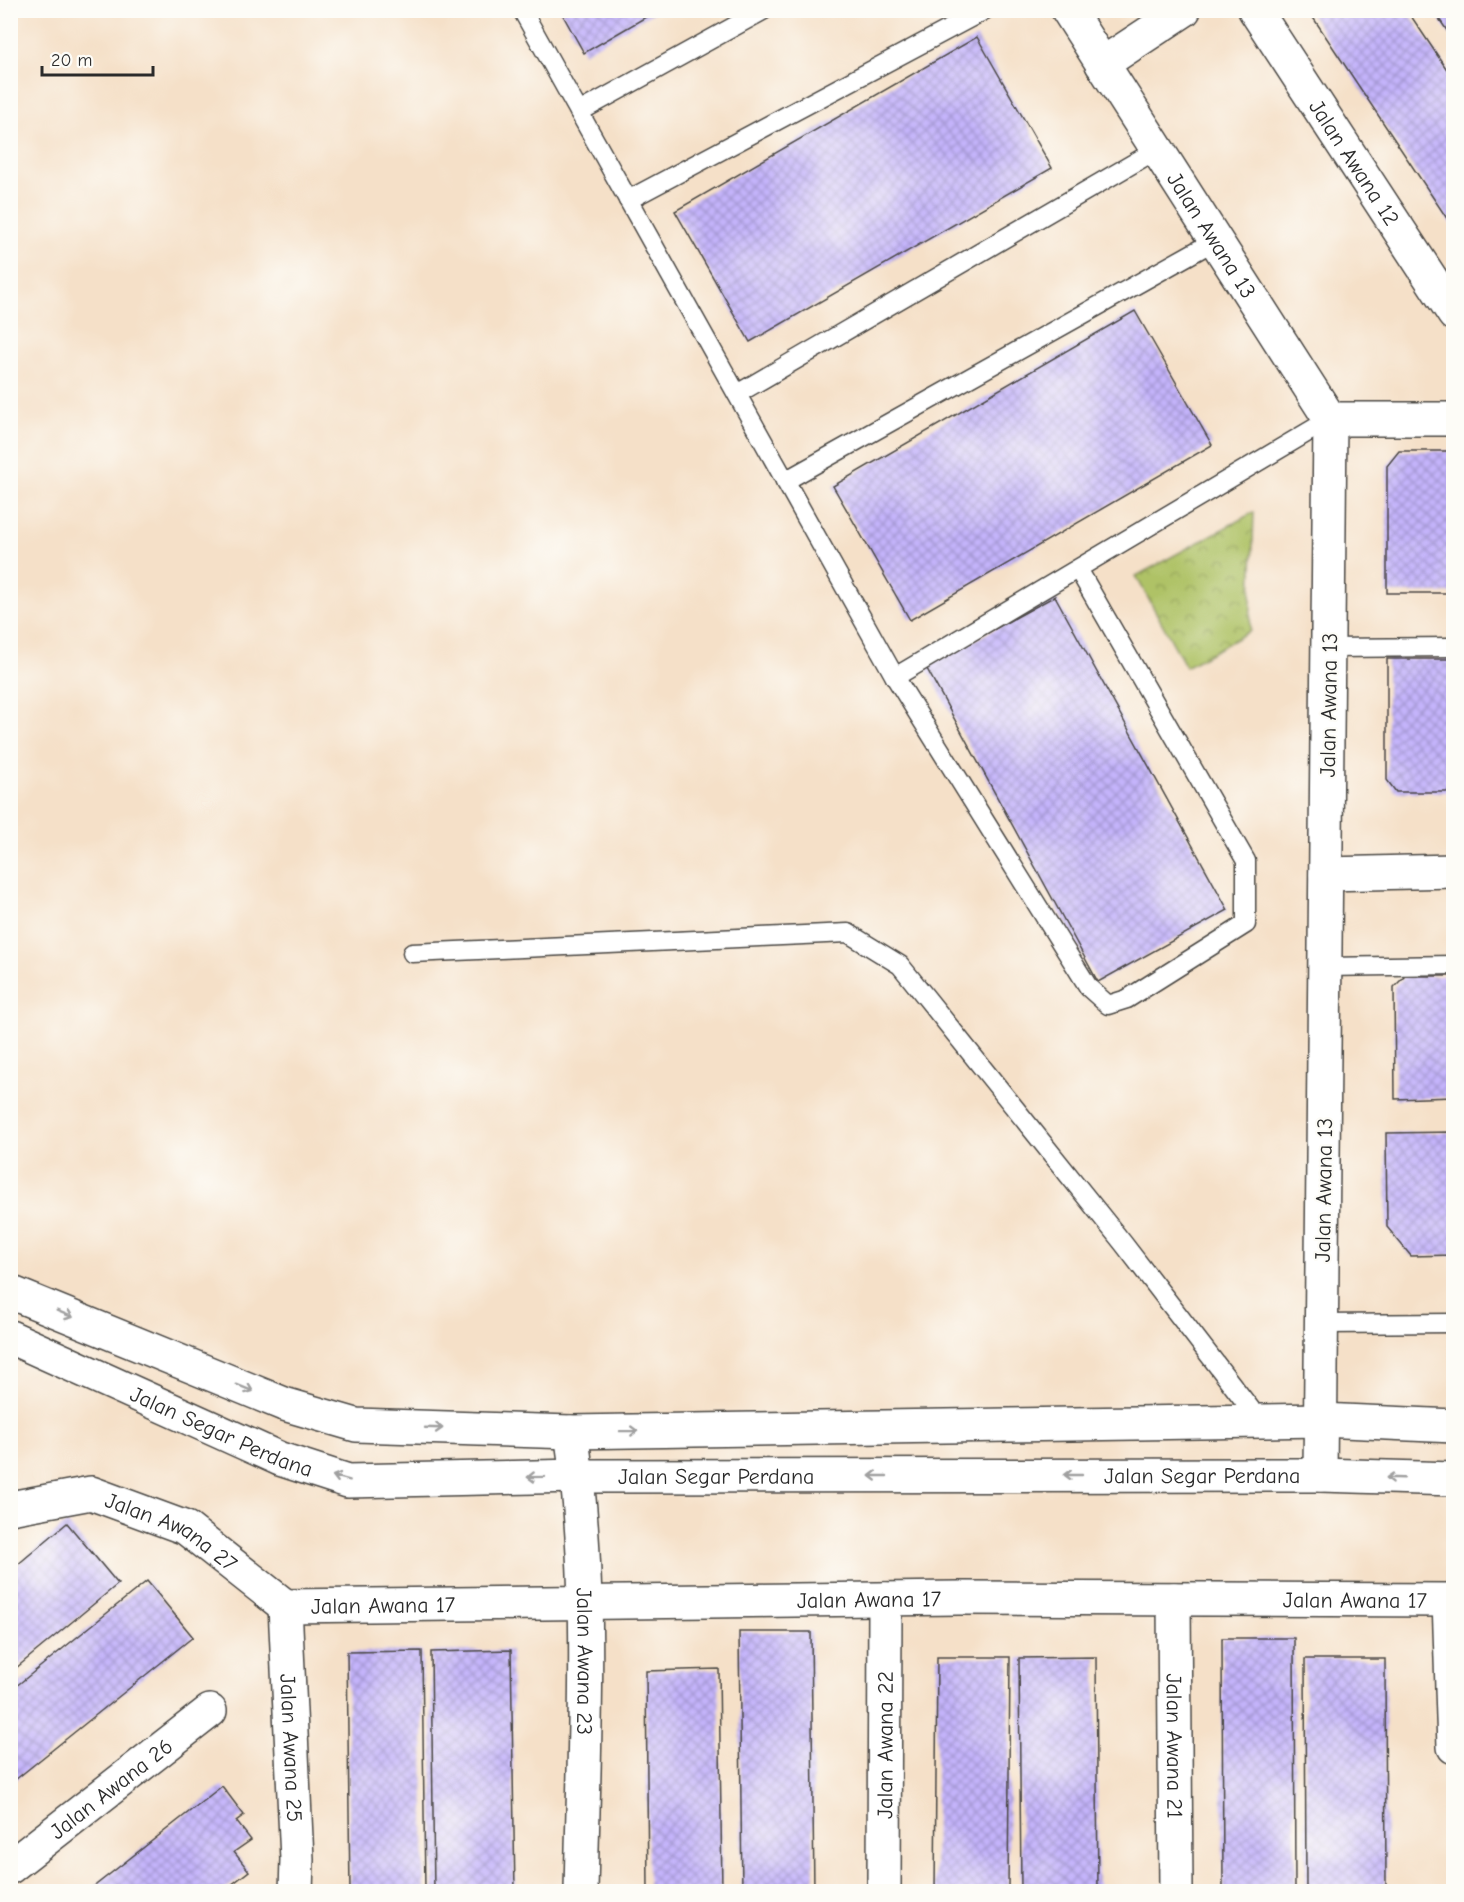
<svg xmlns="http://www.w3.org/2000/svg" width="1464" height="1902" viewBox="0 0 1464 1902" font-family="'Comic Neue',sans-serif">
  <style>
    .park { fill: url(#park-crowns); stroke: #6d7648; stroke-width: 1.5 }
    .building { fill: url(#building-cross-hatch) }
    .lines { fill: none; stroke-linecap: round; stroke-linejoin: round }
    .service-casing { stroke: #494643; stroke-width: 21 }
    .minor-casing { stroke: #494643; stroke-width: 36 }
    .tertiary-casing { stroke: #494643; stroke-width: 36 }
    .service { stroke: #fff; stroke-width: 18 }
    .minor { stroke: #fff; stroke-width: 33 }
    .tertiary { stroke: #fff; stroke-width: 33 }
    .oneway { stroke: #a0a0a0 }
    .labels { text-anchor: middle; stroke-width: 4.5; stroke-linejoin: round; paint-order: stroke }
    .street-label { font-size: 22px; fill: #2b2b2b; stroke: #fdfcf7 }
  </style>
  <defs>
    <pattern id="park-crowns" width="20" height="18" patternUnits="userSpaceOnUse" patternTransform="scale(1.5)"><rect width="20" height="18" fill="#afc266"/><path d="M2 6a3 3 0 1 1 6 0M12 15a3 3 0 1 1 6 0" fill="none" stroke="#8f9e54"/></pattern>
    <pattern id="building-cross-hatch" width="8" height="8" patternUnits="userSpaceOnUse" patternTransform="scale(1.5)"><rect width="8" height="8" fill="#c4b4fb"/><path d="M0 0l8 8M0 8l8-8" fill="none" stroke="#9f93cb"/></pattern>
  </defs>
  <rect width="100%" height="100%" fill="#fdfcf7"/>
  <filter id="ink" filterUnits="userSpaceOnUse"><feTurbulence type="fractalNoise" baseFrequency=".0167" numOctaves="2"/><feDisplacementMap in="SourceGraphic" scale="12" xChannelSelector="R" yChannelSelector="G"/><feConvolveMatrix kernelMatrix="1 2 1 2 8 2 1 2 1" color-interpolation-filters="sRGB"/></filter>
  <filter id="wash" filterUnits="userSpaceOnUse"><feTurbulence type="fractalNoise" baseFrequency=".008" numOctaves="4" result="noise"/><feDisplacementMap in="SourceGraphic" scale="24" xChannelSelector="R" yChannelSelector="G"/><feGaussianBlur stdDeviation="1.35" result="paint"/><feColorMatrix in="noise" values="0 0 0 0 0 0 0 0 0 0 0 0 0 0 0 0 0 1.4 0 .05"/><feComposite in="paint" operator="in"/></filter>
  <g filter="url(#wash)">
    <rect width="100%" height="100%" fill="#f5e0c8"/>
    <!-- park -->
    <polygon class="park" points="1254,512 1250,631 1186,667 1136,576"/>
    <g id="blocks">
      <!-- building -->
      <g class="building">
        <polygon points="560,10 658,10 584,53"/>
        <polygon points="1308,10 1407,10 1450,74 1454,80 1454,229"/>
        <polygon points="1433,10 1454,10 1454,40 1448,32"/>
        <polygon points="977,37 1052,168 750,342 675,211"/>
        <polygon points="1135,311 1212,445 910,620 833,486"/>
        <polygon points="1399,451 1454,451 1454,593 1387,593 1387,466"/>
        <polygon points="1055,596 1228,910 1098,982 926,667"/>
        <polygon points="1387,659 1454,659 1454,792 1396,792 1387,780"/>
        <polygon points="1405,976 1454,976 1454,1097 1395,1099 1394,987"/>
        <polygon points="1454,1132 1454,1255 1411,1256 1387,1227 1386,1133"/>
        <polygon points="67,1523 118,1584 10,1673 10,1571"/>
        <polygon points="147,1581 193,1637 10,1784 10,1691"/>
        <polygon points="739,1632 811,1632 814,1892 742,1892"/>
        <polygon points="1222,1638 1294,1638 1295,1892 1223,1892"/>
        <polygon points="511,1650 515,1892 434,1892 431,1652"/>
        <polygon points="422,1651 425,1892 350,1892 347,1652"/>
        <polygon points="937,1657 1010,1657 1008,1892 935,1892"/>
        <polygon points="1096,1657 1098,1892 1021,1892 1019,1658"/>
        <polygon points="1305,1659 1385,1659 1386,1892 1306,1892"/>
        <polygon points="719,1669 722,1892 648,1892 646,1671"/>
        <polygon points="222,1786 244,1815 236,1821 251,1840 234,1852 249,1871 222,1892 87,1892"/>
      </g>
    </g>
  </g>
  <g filter="url(#ink)">
    <use href="#blocks" fill-opacity="0" stroke="#494643" stroke-width="1.5"/>
    <g class="lines">
      <defs>
        <g id="service">
          <polyline points="522,10 895,677 1089,988 1108,1005 1127,999 1246,924 1246,861 1078,569"/>
          <polyline points="579,112 764,10"/>
          <polyline points="628,200 985,10"/>
          <polyline points="737,394 1158,149"/>
          <polyline points="785,481 1216,240"/>
          <polyline points="1328,648 1454,647"/>
          <polyline points="895,677 1330,419"/>
          <polyline points="412,953 848,933 900,965 1123,1243 1260,1421"/>
          <polyline points="1325,967 1454,965"/>
          <polyline points="1322,1324 1454,1323"/>
        </g>
        <g id="minor">
          <path id="s1" d="M 1068,10 L 1330,419 L 1320,1475"/>
          <path id="s2" d="M 1255,10 L 1454,314"/>
          <polyline points="1102,64 1184,10"/>
          <polyline points="1330,419 1454,419"/>
          <polyline points="1326,874 1454,871"/>
          <path id="s3" d="M 571,1432 C 594,1584 584,1738 581,1892"/>
          <path id="s4" d="M 10,1508 L 91,1493 L 186,1528 L 285,1606"/>
          <path id="s5" d="M 1174,1599 L 1176,1892"/>
          <polyline points="1449,1600 1454,1747"/>
          <path id="s6" d="M 285,1606 L 959,1598 L 1454,1600"/>
          <path id="s7" d="M 285,1606 L 297,1859 L 296,1892"/>
          <path id="s8" d="M 10,1867 L 210,1711"/>
          <path id="s9" d="M 884,1892 L 885,1599"/>
        </g>
        <g id="tertiary">
          <polyline points="10,1292 284,1404 356,1425 571,1432 1321,1420 1454,1426"/>
          <path id="s10" d="M 10,1337 L 280,1459 L 348,1481 L 578,1476 L 1320,1475 L 1454,1479"/>
        </g>
      </defs>
      <!-- service casing -->
      <use href="#service" class="service-casing"/>
      <!-- minor casing -->
      <use href="#minor" class="minor-casing"/>
      <!-- tertiary casing -->
      <use href="#tertiary" class="tertiary-casing"/>
      <!-- service -->
      <use href="#service" class="service"/>
      <!-- minor -->
      <use href="#minor" class="minor"/>
      <!-- tertiary -->
      <use href="#tertiary" class="tertiary"/>
    </g>
    <!-- one-way arrows -->
    <defs><path id="oneway-shaft" d="M-6 0H5M1.5-3L5.5 0L1.5 3" fill="none" stroke-width="1.6" stroke-linecap="round" stroke-linejoin="round" transform="scale(1.5)"/></defs>
    <g class="oneway">
      <use href="#oneway-shaft" transform="translate(65 1314) rotate(22)"/>
      <use href="#oneway-shaft" transform="translate(245 1388) rotate(22)"/>
      <use href="#oneway-shaft" transform="translate(434 1428) rotate(2)"/>
      <use href="#oneway-shaft" transform="translate(629 1431) rotate(-1)"/>
      <use href="#oneway-shaft" transform="translate(1073 1475) rotate(180)"/>
      <use href="#oneway-shaft" transform="translate(878 1476) rotate(180)"/>
      <use href="#oneway-shaft" transform="translate(536 1477) rotate(179)"/>
      <use href="#oneway-shaft" transform="translate(341 1478) rotate(-165)"/>
      <use href="#oneway-shaft" transform="translate(1395 1478) rotate(-178)"/>
    </g>
  </g>
  <g class="labels">
    <!-- street labels -->
    <g class="street-label">
      <text dy="8" stroke="none"><textPath href="#s2" startOffset="182">Jalan Awana 12</textPath></text>
      <text dy="8" stroke="none"><textPath href="#s1" startOffset="267">Jalan Awana 13</textPath></text>
      <text transform="translate(1328 705) rotate(-89)" y="8">Jalan Awana 13</text>
      <text transform="translate(1323 1190) rotate(-89)" y="8">Jalan Awana 13</text>
      <text dy="8" stroke="none"><textPath href="#s10" startOffset="232">Jalan Segar Perdana</textPath></text>
      <text dy="8" stroke="none"><textPath href="#s10" startOffset="1222">Jalan Segar Perdana</textPath></text>
      <text dy="8" stroke="none"><textPath href="#s10" startOffset="736">Jalan Segar Perdana</textPath></text>
      <text dy="8" stroke="none"><textPath href="#s4" startOffset="172">Jalan Awana 27</textPath></text>
      <text dy="8" stroke="none"><textPath href="#s6" startOffset="584">Jalan Awana 17</textPath></text>
      <text dy="8" stroke="none"><textPath href="#s6" startOffset="1070">Jalan Awana 17</textPath></text>
      <text dy="8" stroke="none"><textPath href="#s6" startOffset="98">Jalan Awana 17</textPath></text>
      <text dy="8" stroke="none"><textPath href="#s3" startOffset="230">Jalan Awana 23</textPath></text>
      <text dy="8" stroke="none"><textPath href="#s9" startOffset="147">Jalan Awana 22</textPath></text>
      <text dy="8" stroke="none"><textPath href="#s5" startOffset="147">Jalan Awana 21</textPath></text>
      <text dy="8" stroke="none"><textPath href="#s7" startOffset="142">Jalan Awana 25</textPath></text>
      <text dy="8" stroke="none"><textPath href="#s8" startOffset="128">Jalan Awana 26</textPath></text>
    </g>
  </g>
  <!-- margin -->
  <rect width="1464" height="1902" fill="none" stroke="#fdfcf7" stroke-width="36"/>
  <!-- scale -->
  <path d="M42 66v9h111v-9" fill="none" stroke="#2b2b2b" stroke-width="3"/>
  <text x="51" y="66" font-size="18" fill="#2b2b2b" stroke="#fdfcf7" stroke-width="4.5" paint-order="stroke">20 m</text>
</svg>
